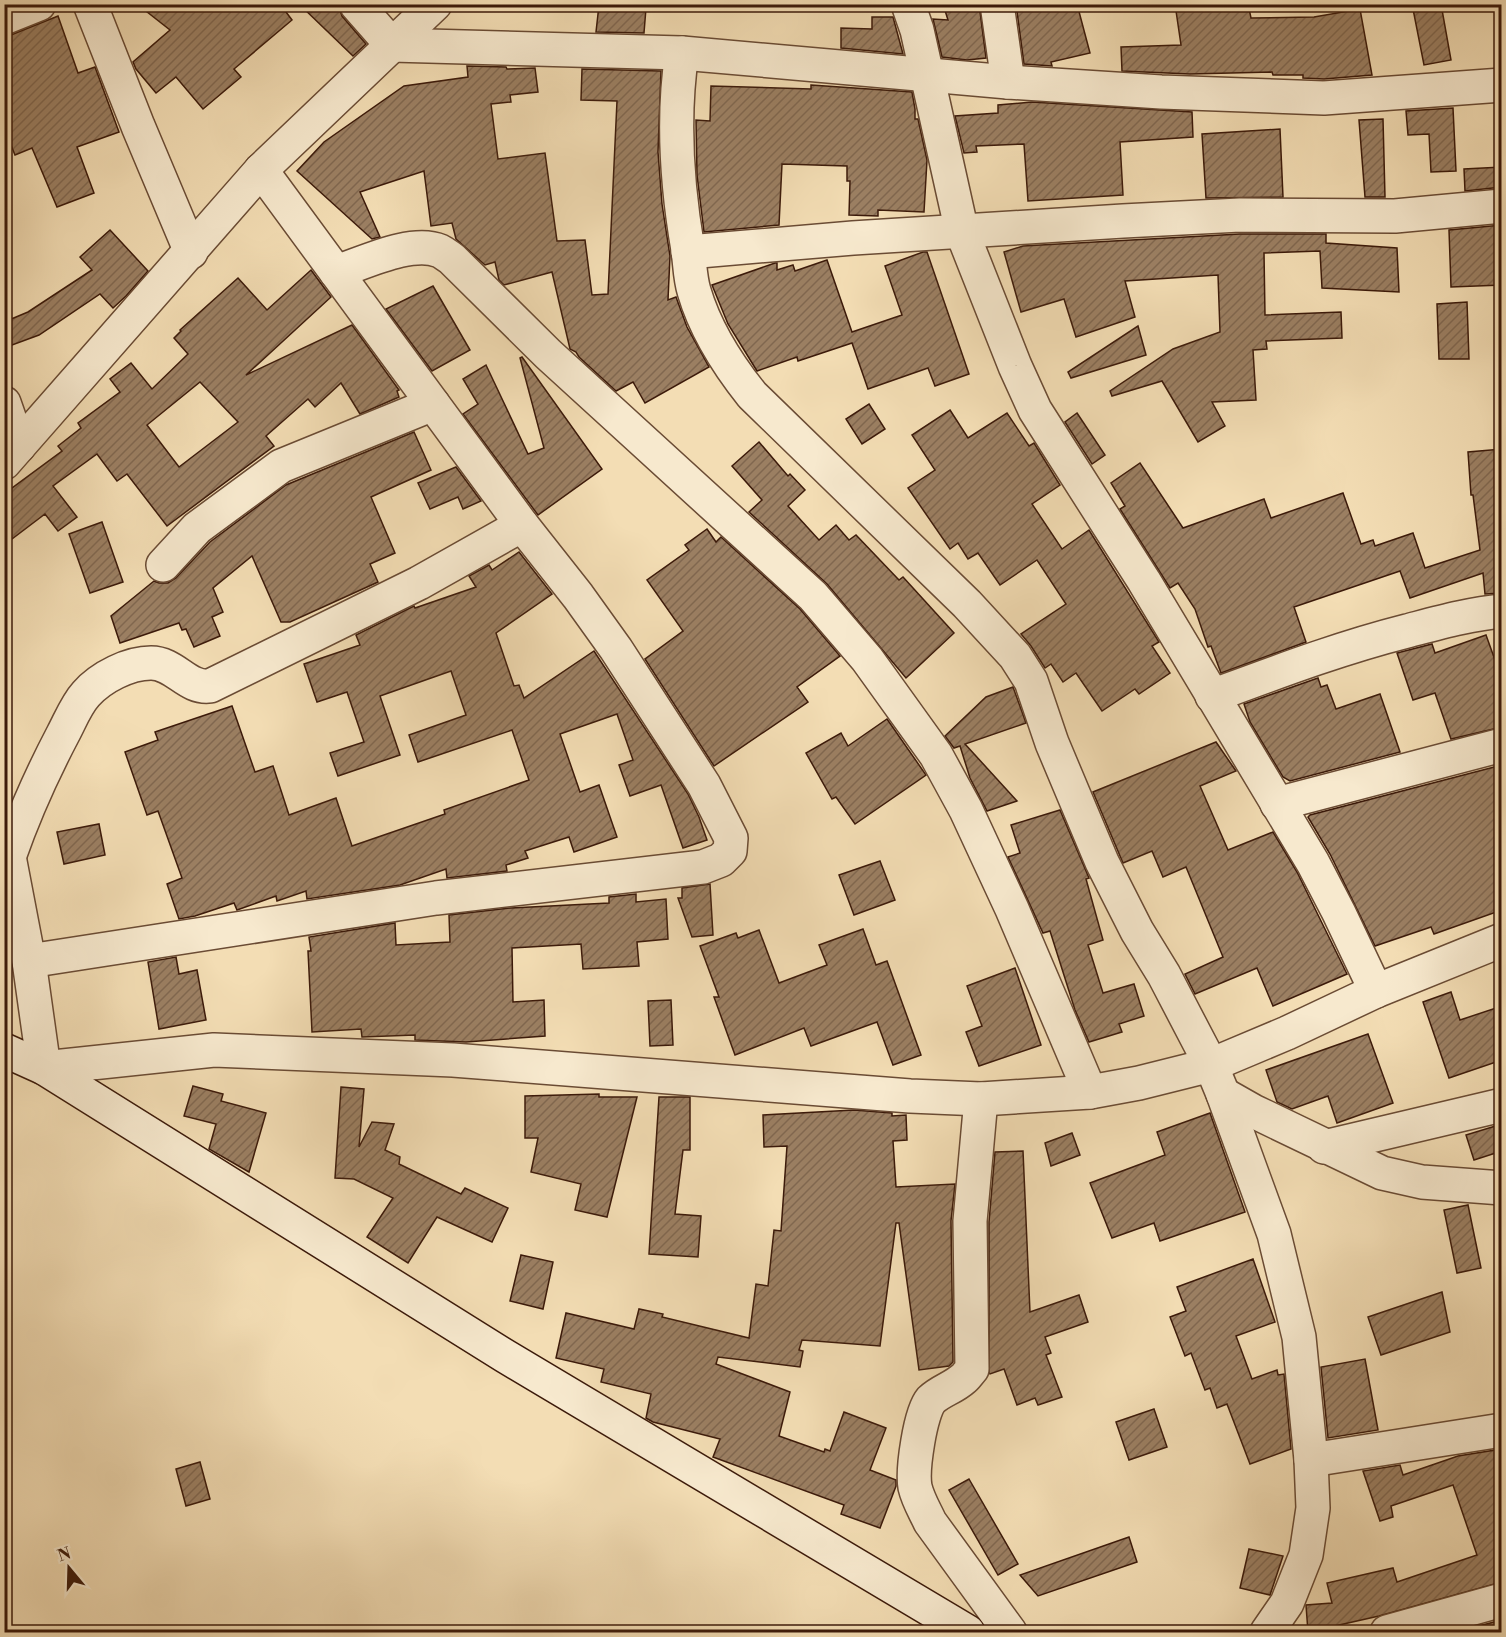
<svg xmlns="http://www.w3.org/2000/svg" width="1506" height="1637" viewBox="0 0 1506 1637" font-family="'Libre Bodoni',serif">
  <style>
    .building { fill: url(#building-hatch); stroke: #3c1a0a; stroke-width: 1.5; fill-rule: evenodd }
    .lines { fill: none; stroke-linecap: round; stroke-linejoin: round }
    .street-casing { stroke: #6a4b34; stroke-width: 36 }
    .secondary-casing { stroke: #3c1a0a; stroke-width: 36 }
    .street { stroke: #f7e9ce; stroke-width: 33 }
    .secondary { stroke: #f7e9ce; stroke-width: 33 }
  </style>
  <defs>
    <pattern id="building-hatch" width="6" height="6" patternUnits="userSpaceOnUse" patternTransform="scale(1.5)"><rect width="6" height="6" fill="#9b7f62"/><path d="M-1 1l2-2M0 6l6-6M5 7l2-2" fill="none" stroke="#80674f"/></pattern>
  </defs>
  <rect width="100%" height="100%" fill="#f3ddb4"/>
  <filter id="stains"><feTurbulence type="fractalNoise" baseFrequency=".00333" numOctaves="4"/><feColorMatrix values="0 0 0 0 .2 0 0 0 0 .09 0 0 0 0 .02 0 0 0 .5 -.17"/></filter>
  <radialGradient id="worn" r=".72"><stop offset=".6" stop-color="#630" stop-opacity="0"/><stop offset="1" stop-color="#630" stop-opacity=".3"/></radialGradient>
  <!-- building -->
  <g class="building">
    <polygon points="137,4 280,4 292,20 234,69 241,77 203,109 176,77 156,93 136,69 133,62 170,30"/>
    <polygon points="299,4 338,4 342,16 366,44 353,56"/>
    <polygon points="943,4 979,4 986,58 967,60 942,57 933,19 948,20"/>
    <polygon points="1016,4 1077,4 1090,53 1051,62 1052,66 1024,64"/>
    <polygon points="1175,4 1248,4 1251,18 1314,17 1360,9 1372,75 1324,79 1303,78 1303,75 1273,75 1272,72 1190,74 1122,71 1121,47 1181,45"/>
    <polygon points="1412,4 1441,4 1451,60 1424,65"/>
    <polygon points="599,5 646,8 644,33 596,32"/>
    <polygon points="58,16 78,73 95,67 119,132 77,147 94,193 57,207 32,148 15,155 4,128 4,36 11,35"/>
    <polygon points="872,17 893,17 903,54 841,48 841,28 872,29"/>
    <polygon points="467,66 506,67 507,69 535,68 538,92 510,95 511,102 491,104 498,159 545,153 557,241 585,240 592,295 608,294 617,101 581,100 582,69 661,71 658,152 662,204 670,256 668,300 676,297 687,327 709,367 645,403 633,382 616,391 579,357 576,352 570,349 552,272 504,285 499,280 495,262 485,265 456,239 452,223 431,226 424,171 360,192 380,237 372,239 297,171 324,142 404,86 468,77"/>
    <polygon points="811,85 912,92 915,109 915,119 918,119 927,160 924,212 878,210 878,216 849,215 850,181 847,181 847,166 782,164 779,225 704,232 697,175 696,120 710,121 711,86 811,89"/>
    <polygon points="1032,102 1192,112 1193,137 1120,142 1123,195 1028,201 1024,144 976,146 977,152 964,153 955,116 998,113 998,105"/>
    <polygon points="1453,108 1456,171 1431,172 1429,134 1408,135 1406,111"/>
    <polygon points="1383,119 1385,197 1365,197 1359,120"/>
    <polygon points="1280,129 1283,197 1206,198 1202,134"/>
    <polygon points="1502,167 1502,187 1465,191 1464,169"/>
    <polygon points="1502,225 1502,285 1451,287 1449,230"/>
    <polygon points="110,230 148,271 126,296 113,308 100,294 39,335 4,348 4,322 28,312 92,270 80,257"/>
    <polygon points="1240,234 1326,234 1326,243 1397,248 1399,292 1322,288 1320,251 1264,253 1265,315 1341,312 1342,338 1266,341 1267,349 1253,350 1256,400 1212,402 1225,426 1198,442 1162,381 1112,396 1110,391 1173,349 1220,332 1218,275 1125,281 1135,317 1076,337 1064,299 1021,312 1004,252 1023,246"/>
    <polygon points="923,252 927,252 969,374 935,386 928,368 868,389 852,343 798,361 797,357 757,371 728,324 712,285 775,263 777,263 777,270 793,265 795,271 827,260 852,332 902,315 885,266"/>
    <path d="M 311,270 L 331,297 L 246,375 L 352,325 L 399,390 L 397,391 L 399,397 L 360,414 L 341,383 L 315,407 L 308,399 L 266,436 L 274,446 L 167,526 L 127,474 L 117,481 L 97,454 L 53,486 L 77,517 L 58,531 L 45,514 L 4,545 L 4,494 L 62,451 L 58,446 L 81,428 L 78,423 L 120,392 L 110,379 L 131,363 L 152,389 L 188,354 L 174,338 L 181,331 L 180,330 L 238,278 L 267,310 ZM 200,382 L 238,422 L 179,467 L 147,425 Z"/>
    <polygon points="433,286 470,350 432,371 386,309"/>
    <polygon points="1467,302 1469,359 1439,359 1437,304"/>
    <polygon points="1138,326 1146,355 1071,378 1068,372"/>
    <polygon points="522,357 602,469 538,515 463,414 478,404 463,379 486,365 528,454 544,448 520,358"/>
    <polygon points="869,404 885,429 862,444 846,419"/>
    <polygon points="950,410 968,438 1007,413 1029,446 1034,443 1060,485 1032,504 1062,549 1089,530 1159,642 1152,646 1170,673 1139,694 1135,689 1102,711 1076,673 1063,682 1051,664 1045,668 1031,646 1021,634 1066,604 1037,560 1000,585 978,553 968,559 958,543 950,549 908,488 935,470 912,435"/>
    <polygon points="1077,413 1105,455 1092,464 1065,422"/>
    <polygon points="414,432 431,470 371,497 395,553 370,564 378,582 290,622 281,622 252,556 213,588 223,612 212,617 220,636 194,647 186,629 182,630 179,623 120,643 111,616 154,581 159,583 168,583 176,578 210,542 286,485"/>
    <polygon points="759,442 788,476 790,474 805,490 788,506 819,540 836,525 849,540 856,535 899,580 903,577 954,633 906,678 827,584 749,512 762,500 732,466"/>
    <polygon points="1502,449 1502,593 1485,594 1483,573 1410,598 1400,571 1294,607 1306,642 1221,673 1211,646 1208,647 1195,609 1178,583 1170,588 1120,509 1125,506 1111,483 1140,463 1183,528 1264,499 1271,518 1343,493 1361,544 1373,540 1375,546 1413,533 1425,568 1480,550 1473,495 1471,495 1468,452"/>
    <polygon points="456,467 481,501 463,509 458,497 430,509 418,483"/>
    <polygon points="102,522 123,582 90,593 69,534"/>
    <polygon points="707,529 716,542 721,537 800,609 840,656 797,687 808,702 714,766 645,659 683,631 647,580 689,550 685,545"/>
    <polygon points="519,552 552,594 496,633 514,686 519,685 524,698 594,651 688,794 699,817 707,840 683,848 661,785 630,796 619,765 633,760 617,714 560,734 580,792 599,785 617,837 574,852 569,837 525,851 528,858 506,865 507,871 447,878 446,869 400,885 307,899 306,891 277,901 276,896 237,910 234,903 195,916 179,919 167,884 182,878 158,811 147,815 125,752 158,740 155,732 232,706 255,772 273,766 289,815 336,798 352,846 445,814 444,810 529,780 512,730 418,762 409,735 466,715 451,671 380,696 400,755 338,776 330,753 364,742 347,692 317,702 304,664 360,645 356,635 414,606 415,608 476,587 469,576 489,565 492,570"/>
    <polygon points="1486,635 1495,660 1502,658 1502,727 1451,739 1435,693 1413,700 1397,653 1432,644 1435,653"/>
    <polygon points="1318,678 1321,687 1327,685 1336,709 1380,694 1400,752 1290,781 1283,777 1250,722 1244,704"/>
    <polygon points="1013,687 1026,723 965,744 1017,801 987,811 970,778 960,746 954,748 945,736 986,697"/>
    <polygon points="887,719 926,775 855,824 836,797 832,799 806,753 841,733 848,746"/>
    <polygon points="1216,742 1236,771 1200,786 1228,850 1273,832 1297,872 1347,974 1273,1006 1257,968 1195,994 1185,974 1223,957 1186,867 1163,877 1152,851 1123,863 1093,792"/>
    <polygon points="1502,765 1502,910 1434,934 1431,927 1375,946 1330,854 1308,817 1310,815"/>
    <polygon points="1060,810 1089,878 1086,879 1103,940 1088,945 1103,993 1134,984 1144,1016 1119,1024 1122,1032 1089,1042 1075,1010 1050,931 1043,933 1008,857 1020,853 1011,825"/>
    <polygon points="99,824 105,855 64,864 57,832"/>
    <polygon points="880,861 895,900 854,915 839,875"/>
    <polygon points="710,884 713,935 692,937 678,898 682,898 682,888"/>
    <polygon points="636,894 636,902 666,899 668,939 637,942 639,966 583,969 581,944 512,948 513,1002 544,1000 545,1036 466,1042 415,1040 415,1035 362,1037 361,1029 312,1032 308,951 311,951 309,937 395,923 396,945 450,942 449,915 511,908 609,903 609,897"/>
    <polygon points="863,929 876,965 887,961 921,1055 893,1065 877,1022 811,1046 804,1028 735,1055 714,997 719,997 700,946 736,933 738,938 759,930 779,983 827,965 819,945"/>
    <polygon points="176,957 179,974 197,970 206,1020 159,1029 148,962"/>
    <polygon points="1015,968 1041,1045 979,1066 966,1032 982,1026 967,986"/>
    <polygon points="1451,992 1460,1020 1502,1006 1502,1060 1449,1078 1423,1002"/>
    <polygon points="671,1000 673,1045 650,1046 648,1001"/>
    <polygon points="1368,1034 1393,1103 1337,1123 1328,1096 1292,1109 1277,1102 1266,1070"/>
    <polygon points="193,1086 223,1094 221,1101 266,1113 249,1172 209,1149 216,1124 184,1116"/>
    <polygon points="341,1087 364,1089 359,1147 372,1122 394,1124 385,1150 400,1157 399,1164 461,1194 465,1188 508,1208 492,1242 437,1217 408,1263 367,1237 393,1198 354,1179 335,1178"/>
    <polygon points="599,1094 599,1097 637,1097 607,1217 575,1210 581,1184 531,1172 538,1138 525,1138 525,1096"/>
    <polygon points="659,1097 690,1097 690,1150 683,1150 675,1214 701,1216 698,1257 649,1254"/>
    <polygon points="854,1110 892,1113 892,1116 906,1115 907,1140 893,1141 896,1187 955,1184 951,1221 953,1362 949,1366 919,1370 899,1223 896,1223 880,1346 802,1340 799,1350 803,1351 800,1367 718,1357 716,1364 790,1392 779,1436 824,1452 825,1449 830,1451 844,1412 886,1428 870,1470 896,1480 896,1486 880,1528 841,1514 844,1505 713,1457 720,1439 653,1422 646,1418 651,1394 601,1382 604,1369 556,1358 566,1313 634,1329 639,1309 663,1314 662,1317 749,1338 756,1284 768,1286 774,1230 781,1231 787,1146 764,1147 763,1115"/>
    <polygon points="1210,1113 1245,1212 1160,1241 1154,1223 1112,1238 1090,1183 1165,1155 1157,1132"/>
    <polygon points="1502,1124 1502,1151 1474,1160 1466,1135"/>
    <polygon points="1072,1133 1080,1155 1051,1166 1045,1143"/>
    <polygon points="1023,1151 1030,1312 1079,1295 1088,1322 1045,1337 1051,1353 1046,1355 1062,1397 1038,1405 1035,1398 1017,1405 1004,1369 990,1374 989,1373 989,1222 995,1152"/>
    <polygon points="1468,1205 1481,1268 1457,1273 1444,1210"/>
    <polygon points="521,1255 553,1262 543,1309 510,1301"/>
    <polygon points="1253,1259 1275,1322 1236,1336 1252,1379 1277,1370 1278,1375 1284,1374 1291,1449 1250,1464 1227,1404 1217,1408 1210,1388 1205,1390 1191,1353 1185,1356 1170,1317 1186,1311 1177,1287"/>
    <polygon points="1442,1292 1450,1332 1381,1355 1368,1317"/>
    <polygon points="1365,1359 1378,1430 1328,1438 1321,1367"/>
    <polygon points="1154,1409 1167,1447 1129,1460 1116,1422"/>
    <polygon points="1502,1449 1502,1582 1379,1616 1308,1632 1306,1605 1332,1603 1327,1583 1393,1568 1397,1582 1477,1555 1453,1485 1391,1506 1393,1517 1380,1521 1363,1471 1400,1465 1403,1475 1458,1456"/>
    <polygon points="200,1462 210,1499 186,1506 176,1469"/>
    <polygon points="969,1479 1018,1564 998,1575 949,1490"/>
    <polygon points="1129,1537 1137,1562 1038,1596 1020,1575"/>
    <polygon points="1249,1549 1283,1556 1270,1595 1240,1588"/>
    <polygon points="1502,1620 1502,1632 1455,1632"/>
  </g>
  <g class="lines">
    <defs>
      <g id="street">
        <polyline points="90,4 138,126 191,252"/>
        <polyline points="356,4 392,45 682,53 1008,82 1161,92 1324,98 1502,85"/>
        <polyline points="908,4 917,30 962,232 1015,366 1035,410 1144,581 1313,863 1339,913 1376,991"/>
        <polyline points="997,4 1008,82"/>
        <polyline points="4,18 39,4"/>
        <path d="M 682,53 C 672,118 677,186 688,250 C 690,264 690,278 694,291 C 705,329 728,365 752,395 L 967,604 L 1015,656 L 1031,681 L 1052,743 L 1102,862 L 1137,931 L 1164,975 L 1211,1065 L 1223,1094 L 1274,1234 L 1299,1337 L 1311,1460 L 1313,1508 L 1306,1555 L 1287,1603 L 1267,1632"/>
        <polyline points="688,252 853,238 1123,221 1240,215 1395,216 1502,206"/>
        <path d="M 336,272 C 364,263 412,239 440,251 C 444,253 449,257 452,259 L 548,354 L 813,596 L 867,659 L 936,755 L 966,810 L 1012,909 L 1090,1092"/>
        <polyline points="4,403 19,446"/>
        <polyline points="4,463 261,170 435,4"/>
        <polyline points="163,565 197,528 281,466 433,404"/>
        <path d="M 1212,696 C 1277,672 1340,648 1407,631 C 1438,623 1470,614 1502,611"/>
        <polyline points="1277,804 1502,745"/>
        <polyline points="4,830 29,961 44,1068 214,1050 453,1060 910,1096 981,1099 1090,1092 1139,1083 1211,1065 1287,1033 1376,991 1502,940"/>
        <path d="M 9,857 C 24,814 42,774 63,734 C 70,721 76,705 86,694 C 101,677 129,663 151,663 C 175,663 187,689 210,686 L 419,583 L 522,525"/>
        <polyline points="29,961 436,898 703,867 721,860 730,851 731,838 704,785 616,649 578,596 522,525 261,170"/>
        <polyline points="1223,1094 1253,1111 1382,1173 1422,1182 1502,1188"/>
        <path d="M 981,1099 L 970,1221 L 972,1369 C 969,1372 966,1377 963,1379 C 953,1388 940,1391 931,1400 C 920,1413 912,1470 915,1487 C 918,1500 925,1511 930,1522 L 1010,1632"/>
        <polyline points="1324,1147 1502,1105"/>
        <polyline points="1311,1460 1502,1430"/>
        <polyline points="1387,1632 1502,1600"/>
      </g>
      <polyline id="secondary" points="4,1050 44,1068 505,1356 968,1632"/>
    </defs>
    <!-- street casing -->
    <use href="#street" class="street-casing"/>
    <!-- secondary casing -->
    <use href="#secondary" class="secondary-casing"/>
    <!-- street -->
    <use href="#street" class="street"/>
    <!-- secondary -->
    <use href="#secondary" class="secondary"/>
  </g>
  <!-- margin -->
  <rect width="1506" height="1637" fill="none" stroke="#f3ddb4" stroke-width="24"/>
  <rect x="6" y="6" width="1494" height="1625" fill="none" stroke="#3c1a0a" stroke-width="3"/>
  <rect x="12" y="12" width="1482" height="1613" fill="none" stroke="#3c1a0a" stroke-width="1.5"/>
  <!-- north arrow -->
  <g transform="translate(69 1568) rotate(341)" stroke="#f7e9ce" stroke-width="4.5" paint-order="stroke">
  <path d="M0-4.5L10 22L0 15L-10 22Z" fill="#3c1a0a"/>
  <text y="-9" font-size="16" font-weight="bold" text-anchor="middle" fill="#3c1a0a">N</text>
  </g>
  <rect width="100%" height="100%" filter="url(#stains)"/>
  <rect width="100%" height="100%" fill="url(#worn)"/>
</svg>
